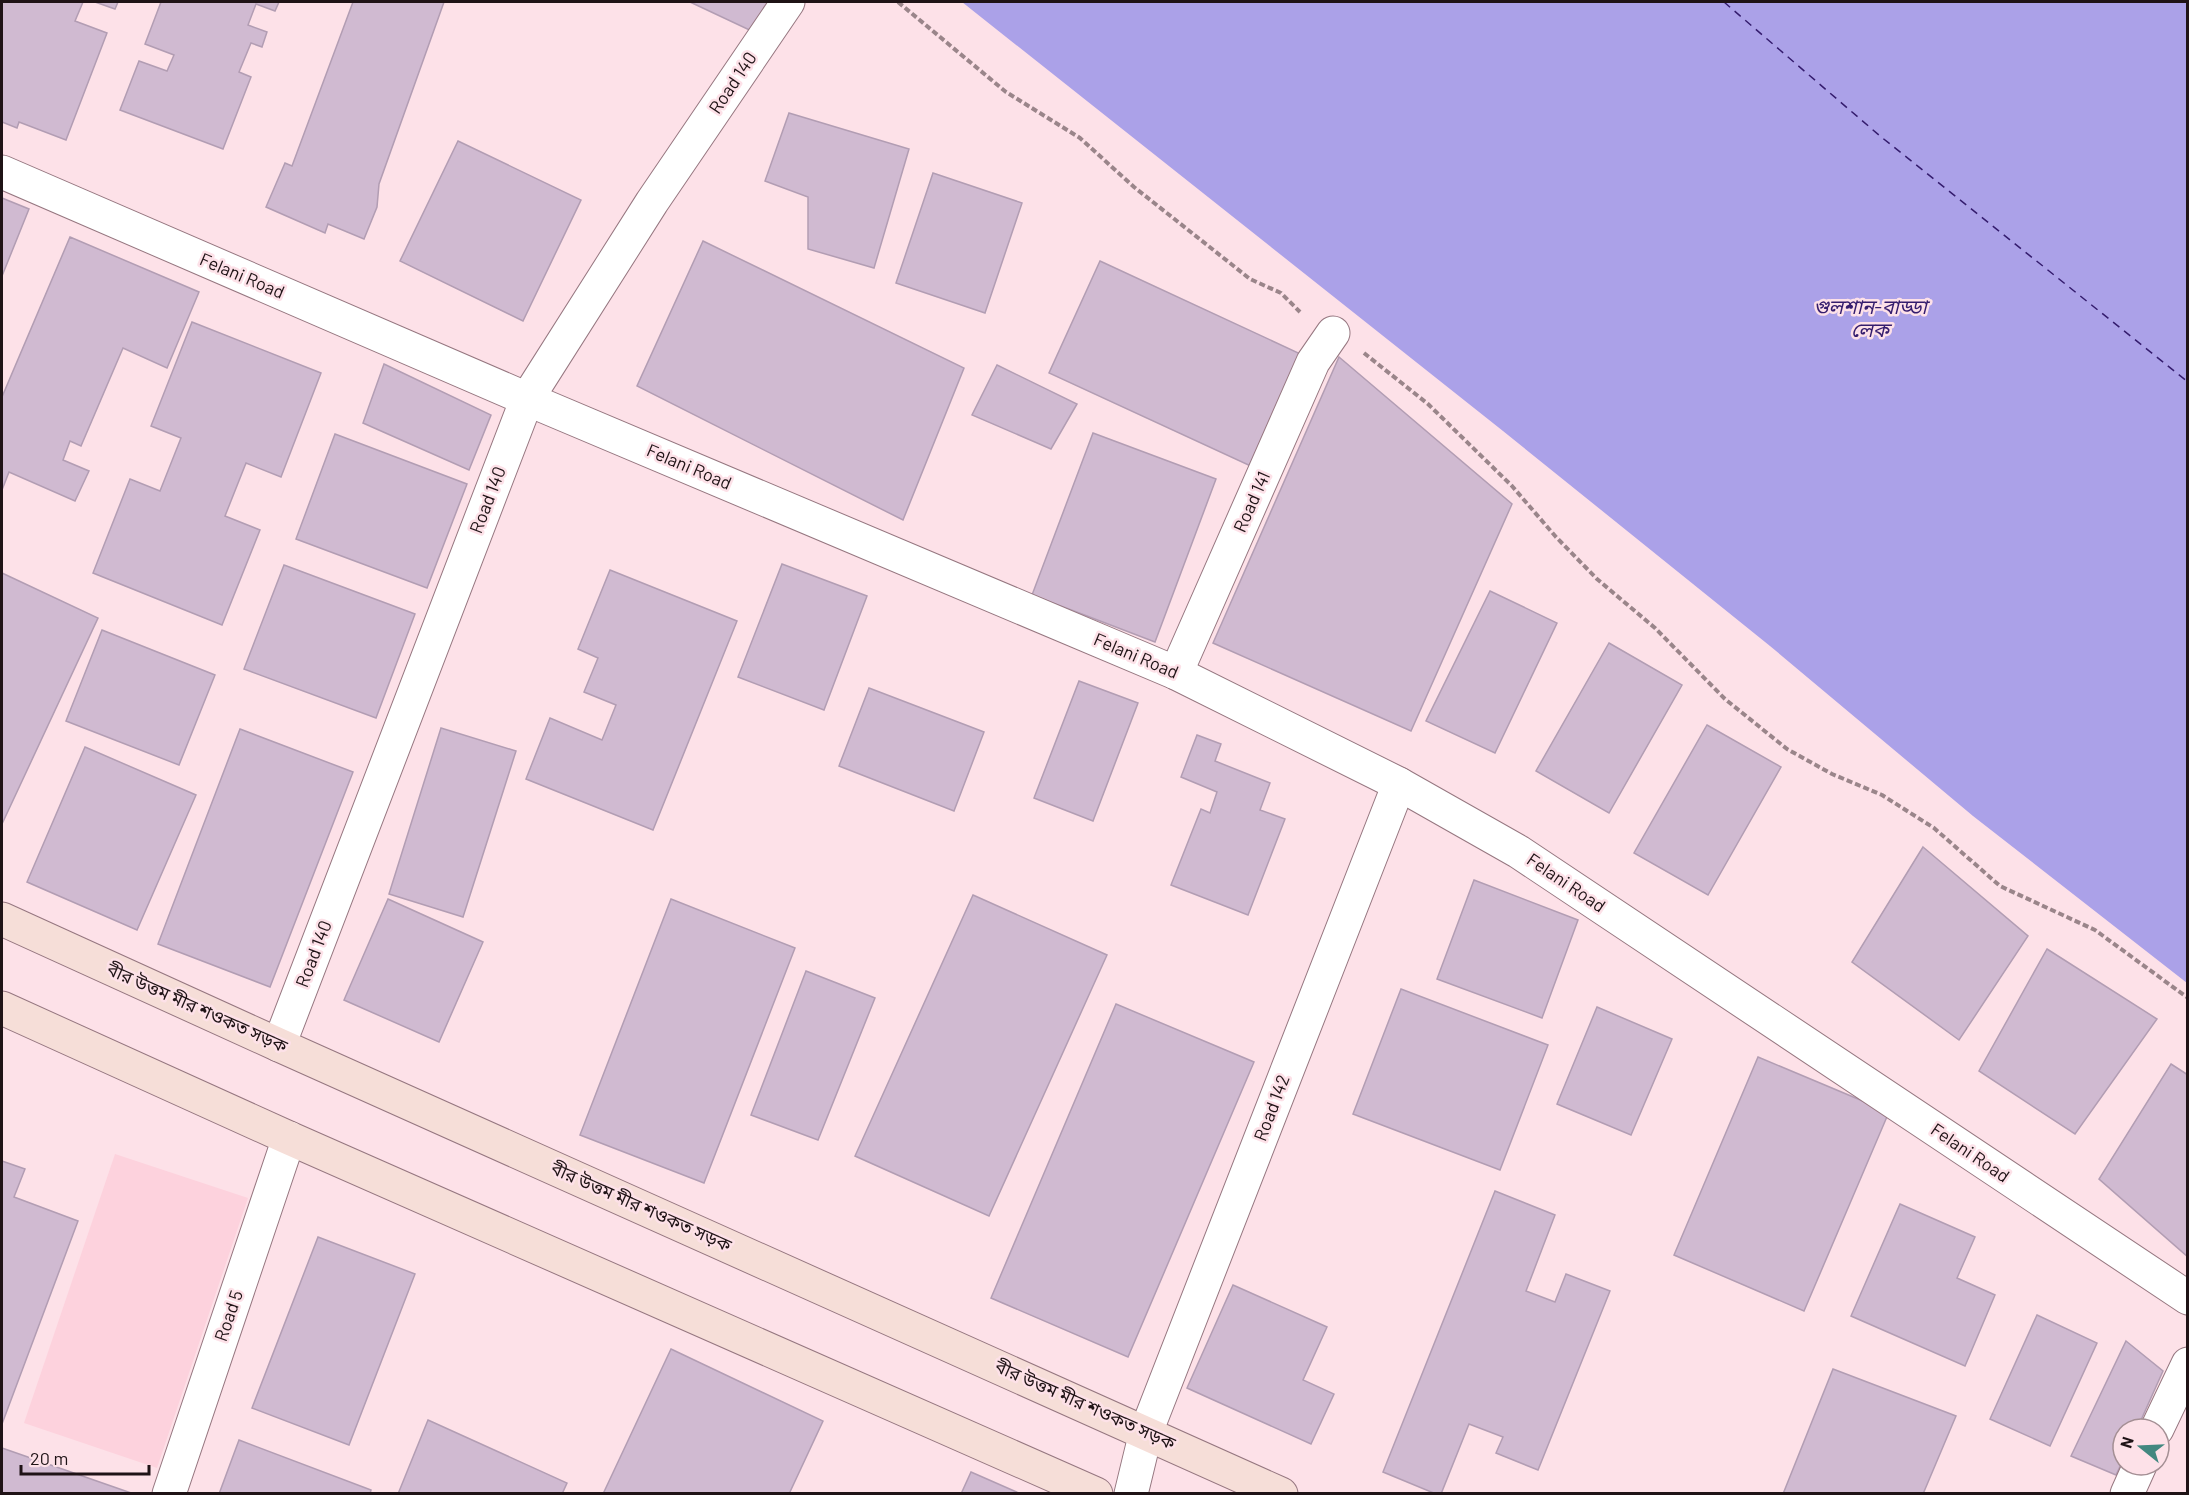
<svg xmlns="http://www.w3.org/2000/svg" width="2189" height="1495" viewBox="0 0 2189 1495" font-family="Barlow,'Noto Sans Bengali',sans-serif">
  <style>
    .built { fill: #fdd2dd }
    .water { fill: #aba1e8 }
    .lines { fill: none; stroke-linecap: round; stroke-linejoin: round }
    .ferry { stroke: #341c6d; stroke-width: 1.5; stroke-dasharray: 8 6; stroke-linecap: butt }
    .building { fill: #d0bad1; stroke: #b29db3; stroke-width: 1.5 }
    .street-casing { stroke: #967780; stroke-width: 35 }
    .secondary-casing { stroke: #967780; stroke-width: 35 }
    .path { stroke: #9a858a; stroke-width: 4; stroke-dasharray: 6 3; stroke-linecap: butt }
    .street { stroke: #fff; stroke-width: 33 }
    .secondary { stroke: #f6ded8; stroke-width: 33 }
    .labels { text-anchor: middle; stroke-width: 5; stroke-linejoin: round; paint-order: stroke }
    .street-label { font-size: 18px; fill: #1f1316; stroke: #fde1e8 }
    .water-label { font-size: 20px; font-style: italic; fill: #341c6d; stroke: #fde1e8 }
  </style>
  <rect width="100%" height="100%" fill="#fde1e8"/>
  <!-- built -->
  <polygon class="built" points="115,1154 248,1198 157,1468 24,1423"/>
  <!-- water -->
  <polygon class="water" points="962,2 2187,2 2187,983 1973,816 1770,646 1503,431"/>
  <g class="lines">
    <!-- ferry -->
    <polyline class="ferry" points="1724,2 1880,136 2188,382"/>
  </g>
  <!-- building -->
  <g class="building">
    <polygon points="2,2 83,2 75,21 107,33 66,140 19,122 17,128 2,122"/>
    <polygon points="95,2 118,2 115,9"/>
    <polygon points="161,2 279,2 275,11 256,4 248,25 267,32 262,47 251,43 239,72 251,77 223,149 120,110 139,61 167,71 174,55 145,44"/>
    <polygon points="353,2 444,2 379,184 377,207 364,239 328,224 325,233 266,207 285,163 292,166"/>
    <polygon points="690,2 773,2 758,34"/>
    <polygon points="789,113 909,149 874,268 808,249 808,197 765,181"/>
    <polygon points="458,141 581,200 523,321 400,261"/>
    <polygon points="933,173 1022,203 985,313 896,283"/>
    <polygon points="2,198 29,209 2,276"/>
    <polygon points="70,237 199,292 167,368 123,348 81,446 70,441 63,460 89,471 75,501 9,472 2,490 2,397"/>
    <polygon points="703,241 964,368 903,520 637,386"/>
    <polygon points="1100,261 1307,357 1255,468 1049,373"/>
    <polygon points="192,322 321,373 281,477 246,463 225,516 260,530 222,625 93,573 130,479 160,491 181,438 151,426"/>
    <polygon points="1339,357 1512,504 1411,731 1213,643"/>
    <polygon points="384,364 491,415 469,470 363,423"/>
    <polygon points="997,365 1077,404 1051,449 972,415"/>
    <polygon points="1093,433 1216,479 1155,642 1032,595"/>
    <polygon points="335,434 467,484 427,588 296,539"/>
    <polygon points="782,564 867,596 824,710 738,677"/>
    <polygon points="284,565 415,614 376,718 244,669"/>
    <polygon points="610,570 737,621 653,830 526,779 550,718 602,740 616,705 584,692 598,658 578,649"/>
    <polygon points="2,573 98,618 2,824"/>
    <polygon points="1490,591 1557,623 1495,753 1426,721"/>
    <polygon points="102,630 215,675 179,765 66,721"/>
    <polygon points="1609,643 1682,685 1609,813 1536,771"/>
    <polygon points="1079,681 1138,703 1093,821 1034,798"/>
    <polygon points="869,688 984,732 954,811 839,766"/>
    <polygon points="1707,725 1781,767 1708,895 1634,853"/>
    <polygon points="441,728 516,751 463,917 389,894"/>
    <polygon points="240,729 353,772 270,987 158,944"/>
    <polygon points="1197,735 1221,744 1215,761 1270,783 1260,810 1285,819 1248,915 1171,885 1201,809 1210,813 1217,792 1181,777"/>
    <polygon points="85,747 196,795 137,930 27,882"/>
    <polygon points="1923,847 2028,936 1959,1040 1852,962"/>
    <polygon points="1474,880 1578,920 1542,1018 1437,979"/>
    <polygon points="973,895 1107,955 989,1216 855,1156"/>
    <polygon points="388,899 483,942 439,1042 344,1000"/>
    <polygon points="671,899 795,948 704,1183 580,1135"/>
    <polygon points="2047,949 2157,1019 2075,1134 1979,1071"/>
    <polygon points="806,971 875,998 818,1140 751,1115"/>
    <polygon points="1401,989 1548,1045 1500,1170 1353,1114"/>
    <polygon points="1116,1004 1254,1062 1128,1357 991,1298"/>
    <polygon points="1597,1007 1672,1039 1631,1135 1557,1104"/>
    <polygon points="1758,1057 1889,1112 1804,1311 1674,1255"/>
    <polygon points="2171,1064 2188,1075 2188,1257 2099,1179"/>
    <polygon points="2,1161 25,1169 14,1197 78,1221 2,1424"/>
    <polygon points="1495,1191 1555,1215 1526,1291 1555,1302 1566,1274 1610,1291 1538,1470 1496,1453 1503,1437 1469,1424 1441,1494 1436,1494 1383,1472"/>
    <polygon points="1900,1204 1975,1237 1957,1278 1995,1295 1965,1366 1851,1316"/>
    <polygon points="318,1237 415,1274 349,1445 252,1408"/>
    <polygon points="1233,1285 1327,1327 1303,1380 1334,1394 1311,1444 1187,1388"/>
    <polygon points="2037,1315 2097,1343 2050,1446 1990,1419"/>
    <polygon points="2126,1341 2163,1371 2137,1429 2123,1429 2123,1460 2116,1475 2071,1456"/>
    <polygon points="671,1349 823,1421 789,1494 603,1494"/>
    <polygon points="1833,1369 1956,1416 1923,1494 1783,1494"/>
    <polygon points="428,1420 567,1483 562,1494 398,1494"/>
    <polygon points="239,1440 371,1490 370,1494 219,1494"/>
    <polygon points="2,1448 134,1494 2,1494"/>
    <polygon points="971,1472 1021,1494 961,1494"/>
  </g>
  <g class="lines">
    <defs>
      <g id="street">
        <polyline points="2,172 527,399 1176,673 1399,784 1519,852 2188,1298"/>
        <polyline points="1176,673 1313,362 1333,333"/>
        <polyline points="279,1045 527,399 652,202 788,2"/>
        <polyline points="2157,1429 2188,1364"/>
        <polyline points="169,1494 289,1138"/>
        <polyline points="1131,1494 1146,1432 1399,784"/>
        <polyline points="2127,1494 2140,1465"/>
      </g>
      <g id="secondary">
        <polyline points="2,919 279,1045 1281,1494"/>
        <polyline points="2,1008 289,1138 1096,1494"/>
      </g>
    </defs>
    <!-- street casing -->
    <use href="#street" class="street-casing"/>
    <!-- secondary casing -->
    <use href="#secondary" class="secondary-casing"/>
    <!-- path -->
    <g class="path">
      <polyline points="898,2 1006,92 1080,138 1134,187 1250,279 1281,293 1300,312"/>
      <polyline points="1364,353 1428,404 1512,486 1556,537 1597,579 1655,628 1725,699 1787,749 1832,774 1882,795 1934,828 2000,886 2095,930 2188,998"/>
    </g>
    <!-- street -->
    <use href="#street" class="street"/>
    <!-- secondary -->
    <use href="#secondary" class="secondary"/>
  </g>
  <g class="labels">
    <!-- street labels -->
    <g class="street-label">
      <text transform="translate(733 83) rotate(-56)" y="6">Road 140</text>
      <text transform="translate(242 276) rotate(23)" y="6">Felani Road</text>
      <text transform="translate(689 467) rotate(23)" y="6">Felani Road</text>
      <text transform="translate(488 500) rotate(-69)" y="6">Road 140</text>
      <text transform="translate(1252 502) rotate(-66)" y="6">Road 141</text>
      <text transform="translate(1136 656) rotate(23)" y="6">Felani Road</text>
      <text transform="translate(1566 883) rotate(34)" y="6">Felani Road</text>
      <text transform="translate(314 954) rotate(-69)" y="6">Road 140</text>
      <text transform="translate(197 1008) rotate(24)" y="6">বীর উত্তম মীর শওকত সড়ক</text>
      <text transform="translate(1272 1108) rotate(-69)" y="6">Road 142</text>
      <text transform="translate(1970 1153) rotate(34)" y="6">Felani Road</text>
      <text transform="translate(641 1207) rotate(24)" y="6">বীর উত্তম মীর শওকত সড়ক</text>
      <text transform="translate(229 1316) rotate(-71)" y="6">Road 5</text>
      <text transform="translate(1085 1405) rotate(24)" y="6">বীর উত্তম মীর শওকত সড়ক</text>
    </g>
    <!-- water labels -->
    <g class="water-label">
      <text x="1870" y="314">গুলশান-বাড্ডা<tspan x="1870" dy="23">লেক</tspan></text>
    </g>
  </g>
  <!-- border -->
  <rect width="2189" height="1495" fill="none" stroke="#1f1316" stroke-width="6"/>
  <!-- north arrow -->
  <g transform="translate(2141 1447) rotate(288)"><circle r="28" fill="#fde1e8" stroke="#a48f94" stroke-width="1.5"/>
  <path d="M0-4.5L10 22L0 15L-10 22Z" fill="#428880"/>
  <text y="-9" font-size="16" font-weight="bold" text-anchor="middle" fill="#1f1316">N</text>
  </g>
  <!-- scale -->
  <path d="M21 1465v9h128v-9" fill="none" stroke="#1f1316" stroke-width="3"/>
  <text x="30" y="1465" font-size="18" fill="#1f1316" stroke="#fde1e8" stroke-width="4.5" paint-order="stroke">20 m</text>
</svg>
